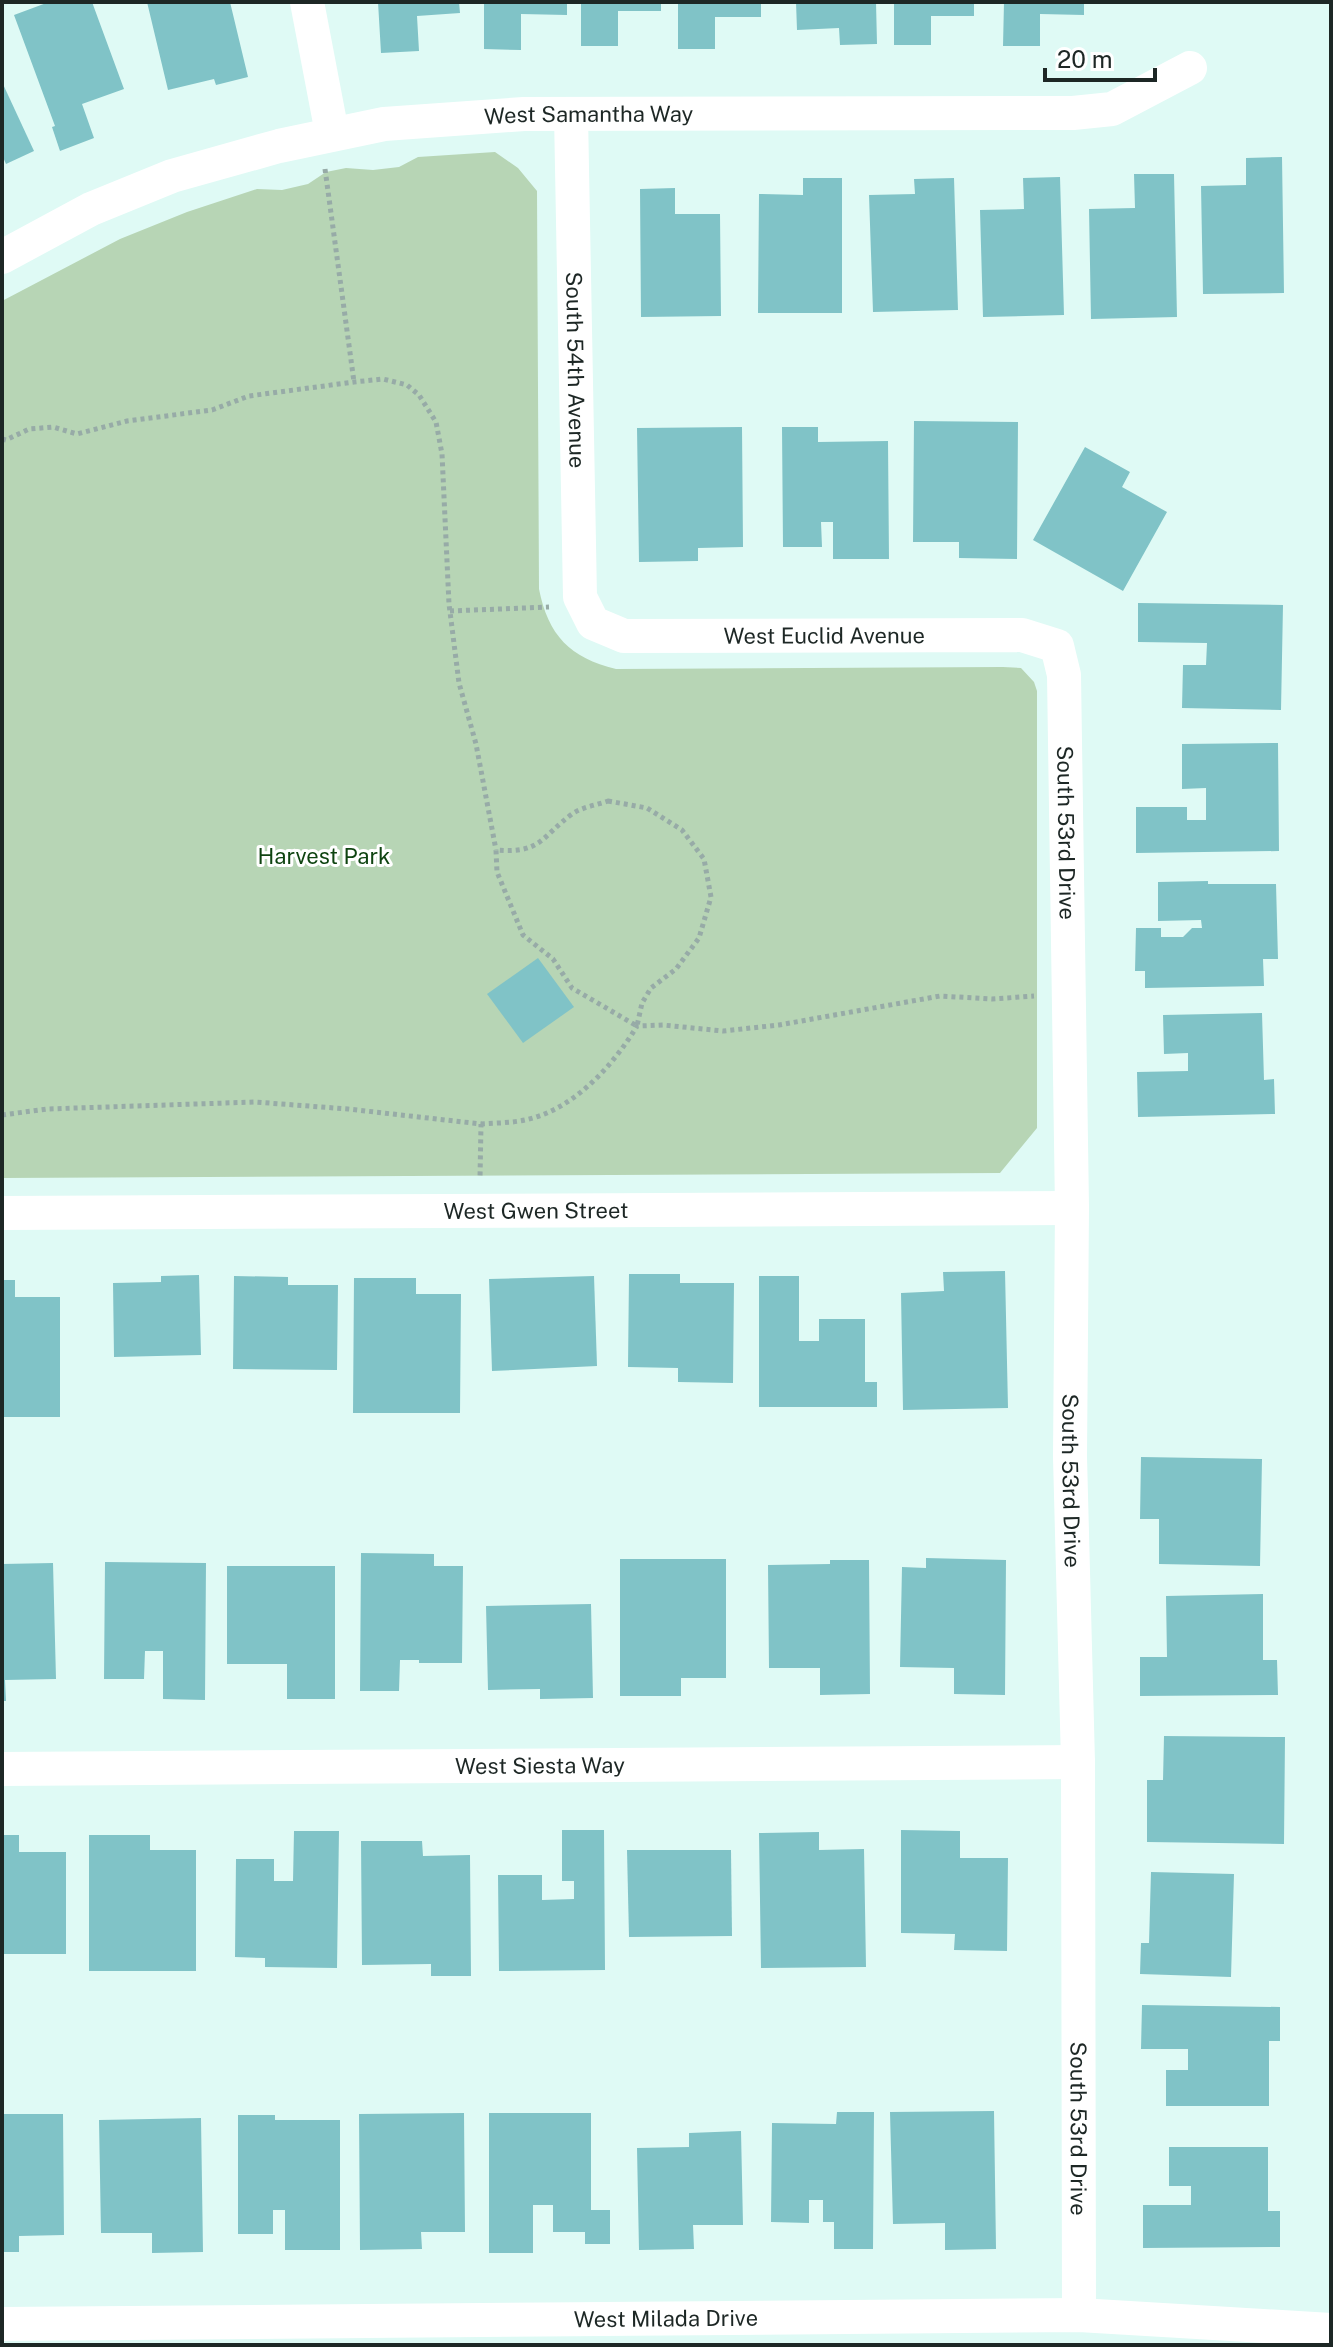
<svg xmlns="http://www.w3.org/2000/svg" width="1333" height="2347" viewBox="0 0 1333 2347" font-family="'Public Sans',sans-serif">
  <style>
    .green { fill: #b7d5b5 }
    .building { fill: #80c3c7 }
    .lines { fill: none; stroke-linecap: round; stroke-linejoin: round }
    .path { stroke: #97aba7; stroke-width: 5; stroke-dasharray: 4 4; stroke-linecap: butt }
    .street { stroke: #fff; stroke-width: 34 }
    .labels { text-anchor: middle; stroke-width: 6; stroke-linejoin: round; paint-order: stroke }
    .street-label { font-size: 22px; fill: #1d2725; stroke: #fff }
    .park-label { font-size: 22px; fill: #0f4411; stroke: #fff }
  </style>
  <rect width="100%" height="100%" fill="#dffaf5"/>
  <!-- green -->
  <path class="green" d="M 495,152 L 518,168 L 537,191 L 539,589 C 548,635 570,658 616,669 L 1003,667 L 1021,668 L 1034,682 L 1037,691 L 1037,1128 L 1000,1173 L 2,1178 L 2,301 L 120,239 L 187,212 L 257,189 L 282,190 L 308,184 L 326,172 L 346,168 L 373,170 L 399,167 L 418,157 Z"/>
  <!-- building -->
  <g class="building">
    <polygon points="49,2 92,2 124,89 82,104 94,138 60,151 52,127 55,126 14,15"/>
    <polygon points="147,2 230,2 248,77 216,85 214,79 168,90"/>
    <polygon points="378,2 459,2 460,13 417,16 419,51 381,53"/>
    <polygon points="484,2 567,2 567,15 521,14 521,50 484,49"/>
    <polygon points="581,2 661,2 661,11 618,11 618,46 581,46"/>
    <polygon points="678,2 761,2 761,17 715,17 715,49 678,49"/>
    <polygon points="796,2 876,2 877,44 840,45 839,28 797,30"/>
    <polygon points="894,2 974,2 974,16 931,16 931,45 894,45"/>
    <polygon points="1004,2 1084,2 1084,15 1040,14 1040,46 1003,46"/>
    <polygon points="2,82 34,151 6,164 2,155"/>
    <polygon points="1282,157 1284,293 1203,294 1201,186 1246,185 1246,158"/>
    <polygon points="1134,174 1174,174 1177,317 1091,319 1089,209 1135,208"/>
    <polygon points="1060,177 1064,315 983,317 980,210 1024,209 1023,178"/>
    <polygon points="803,178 842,178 842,313 758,313 759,194 803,195"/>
    <polygon points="954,178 958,310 873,312 869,195 915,194 914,179"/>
    <polygon points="675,188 675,214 720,214 721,316 641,317 640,189"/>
    <polygon points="914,421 1018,422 1017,559 959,558 959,542 913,542"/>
    <polygon points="742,427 743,547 698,548 698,561 639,562 637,428"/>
    <polygon points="782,427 818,427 818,442 888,441 889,559 833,559 833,522 821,522 822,547 783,547"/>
    <polygon points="1085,447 1130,472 1122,487 1167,512 1123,591 1033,540"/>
    <polygon points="1138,603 1283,605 1281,710 1182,708 1183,665 1206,665 1207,643 1138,642"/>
    <polygon points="1278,743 1279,851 1136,853 1136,807 1187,807 1187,820 1206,820 1206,788 1182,789 1182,744"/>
    <polygon points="1208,881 1208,884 1276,884 1278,959 1263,959 1264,986 1145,988 1145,971 1135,971 1136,928 1161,928 1161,937 1183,937 1192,928 1202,928 1201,920 1158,921 1158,882"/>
    <polygon points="538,958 574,1007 523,1043 487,994"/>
    <polygon points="1262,1013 1264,1080 1274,1079 1275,1114 1138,1117 1137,1072 1188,1071 1188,1053 1164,1054 1163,1015"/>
    <polygon points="1005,1271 1008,1408 903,1410 901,1293 944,1291 943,1272"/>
    <polygon points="629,1274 680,1274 680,1283 734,1283 733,1383 678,1382 678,1368 628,1367"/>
    <polygon points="199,1275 201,1355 114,1357 113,1283 161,1282 161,1276"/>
    <polygon points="234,1276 288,1277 288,1285 338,1285 337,1370 233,1369"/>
    <polygon points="594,1276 597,1366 492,1371 489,1279"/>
    <polygon points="759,1276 799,1276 799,1341 819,1341 819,1319 865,1319 865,1382 877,1382 877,1407 759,1407"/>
    <polygon points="354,1278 416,1278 416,1294 461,1294 460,1413 353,1413"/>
    <polygon points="2,1280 15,1280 15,1297 60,1297 60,1417 2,1417"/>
    <polygon points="1141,1457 1262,1459 1260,1566 1159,1564 1159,1519 1140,1519"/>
    <polygon points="361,1553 434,1554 434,1566 463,1566 462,1663 419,1663 419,1660 400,1660 399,1691 360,1691"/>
    <polygon points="926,1558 1006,1560 1005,1695 954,1694 954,1668 900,1667 902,1567 926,1568"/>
    <polygon points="620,1559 726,1559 726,1678 681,1678 681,1696 620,1696"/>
    <polygon points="830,1560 869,1560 870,1694 820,1695 820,1668 769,1668 768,1565 830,1564"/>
    <polygon points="105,1562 206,1563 205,1700 163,1699 163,1651 145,1651 144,1679 104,1679"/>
    <polygon points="53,1563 56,1679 5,1680 6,1701 2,1701 2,1564"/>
    <polygon points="227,1566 335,1566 335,1699 287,1699 287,1664 227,1664"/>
    <polygon points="1263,1594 1263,1660 1277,1660 1278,1695 1140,1696 1140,1657 1167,1657 1166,1596"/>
    <polygon points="591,1604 593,1698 540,1699 540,1689 488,1690 486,1606"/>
    <polygon points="1164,1736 1285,1737 1284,1844 1147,1842 1147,1780 1163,1780"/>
    <polygon points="562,1830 604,1830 605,1970 499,1971 498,1875 542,1875 542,1900 574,1899 574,1881 562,1881"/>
    <polygon points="901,1830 960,1831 960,1858 1008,1858 1007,1951 954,1950 955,1934 901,1933"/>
    <polygon points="294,1831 339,1831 337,1968 265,1967 265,1958 235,1957 236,1859 274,1859 274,1881 293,1881"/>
    <polygon points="819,1832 819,1850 864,1849 866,1967 761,1968 759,1833"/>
    <polygon points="2,1835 19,1835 19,1852 66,1852 66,1954 2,1954"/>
    <polygon points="89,1835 150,1835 150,1850 196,1850 196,1971 89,1971"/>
    <polygon points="361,1841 422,1841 423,1856 470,1855 471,1976 431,1976 431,1964 362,1965"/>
    <polygon points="627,1850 731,1850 732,1936 629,1937"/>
    <polygon points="1151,1872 1234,1874 1231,1977 1140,1974 1141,1943 1149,1943"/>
    <polygon points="1142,2005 1280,2007 1280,2041 1269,2041 1269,2106 1166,2106 1166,2070 1188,2070 1188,2049 1141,2049"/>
    <polygon points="994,2111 996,2249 945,2250 945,2223 893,2224 890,2112"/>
    <polygon points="837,2112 874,2112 873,2249 834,2249 834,2222 823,2222 823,2200 809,2200 809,2223 771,2222 772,2123 836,2124"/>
    <polygon points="464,2113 465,2232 421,2232 422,2249 360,2250 359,2114"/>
    <polygon points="489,2113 591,2113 591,2210 610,2210 610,2244 585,2244 585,2232 553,2232 553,2205 533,2205 533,2253 489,2253"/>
    <polygon points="2,2114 63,2114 64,2235 19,2236 19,2252 2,2252"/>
    <polygon points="238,2115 275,2115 275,2120 340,2120 340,2250 285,2250 285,2210 273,2210 273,2234 238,2234"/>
    <polygon points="201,2118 203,2252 152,2253 152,2233 101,2233 99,2120"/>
    <polygon points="741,2131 743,2225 693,2225 694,2249 639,2250 637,2148 689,2147 689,2133"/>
    <polygon points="1169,2147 1268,2147 1268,2211 1280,2211 1280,2247 1143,2248 1143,2205 1191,2205 1191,2186 1169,2186"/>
  </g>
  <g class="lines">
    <!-- path -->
    <g class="path">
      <polyline points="325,169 354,382"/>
      <polyline points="2,439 6,440 29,429 53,427 77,434 127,421 212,410 249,396 354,382 383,379 407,385 419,395 436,422 442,454 449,604 459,683 476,744 496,850"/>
      <polyline points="450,611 549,607"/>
      <path d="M 608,801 L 647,808 L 682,830 L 704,859 L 711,897 L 699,938 L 676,969 L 651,988 L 642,1003 L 637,1026 L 572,988 L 553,959 L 523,935 L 497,872 L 496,850 C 541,854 541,837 572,814 C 582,807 597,805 608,801 Z"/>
      <polyline points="2,1115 47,1109 255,1102 348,1109 481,1124 480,1178"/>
      <path d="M 481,1124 C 495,1123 511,1123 525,1120 C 573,1110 613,1066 637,1026 L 663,1025 L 723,1031 L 779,1025 L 940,996 L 992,999 L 1034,996"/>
    </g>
    <!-- street -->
    <g class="street">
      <polyline points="307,2 332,133"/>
      <path id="s1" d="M 571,114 L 580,597 L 593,623 L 624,636 L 1022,635 L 1057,646 L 1064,675 L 1072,1208 L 1070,1457 L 1078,1762 L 1079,2315"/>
      <path id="s2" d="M 2,257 L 91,209 L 172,176 L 279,146 L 384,124 L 524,114 L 1073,113 L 1112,109 L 1190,68"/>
      <path id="s3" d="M 2,1213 L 1072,1208"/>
      <path id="s4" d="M 2,1769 L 1078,1762"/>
      <path id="s5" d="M 2,2324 L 1079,2315 L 1331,2330"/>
    </g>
  </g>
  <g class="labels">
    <!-- street labels -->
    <g class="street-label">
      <text dy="8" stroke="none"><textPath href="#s2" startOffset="612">West Samantha Way</textPath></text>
      <text dy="8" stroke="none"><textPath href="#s1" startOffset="256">South 54th Avenue</textPath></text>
      <text dy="8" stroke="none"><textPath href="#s1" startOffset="746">West Euclid Avenue</textPath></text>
      <text dy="8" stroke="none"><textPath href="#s1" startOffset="1168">South 53rd Drive</textPath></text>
      <text dy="8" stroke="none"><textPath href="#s3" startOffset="534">West Gwen Street</textPath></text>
      <text dy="8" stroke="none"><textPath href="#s1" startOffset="1816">South 53rd Drive</textPath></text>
      <text dy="8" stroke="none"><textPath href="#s4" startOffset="538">West Siesta Way</textPath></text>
      <text dy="8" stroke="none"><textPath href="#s1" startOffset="2464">South 53rd Drive</textPath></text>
      <text dy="8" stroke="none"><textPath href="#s5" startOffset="664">West Milada Drive</textPath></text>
    </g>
    <!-- park labels -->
    <g class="park-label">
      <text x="324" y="864">Harvest Park</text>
    </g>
  </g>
  <!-- border -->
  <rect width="1333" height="2347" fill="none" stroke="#1d2725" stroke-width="8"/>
  <!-- scale -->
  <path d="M1045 68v12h110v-12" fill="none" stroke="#1d2725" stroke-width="4"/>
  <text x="1057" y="68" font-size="24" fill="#1d2725" stroke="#ffffff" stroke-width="6" paint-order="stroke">20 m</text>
</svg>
